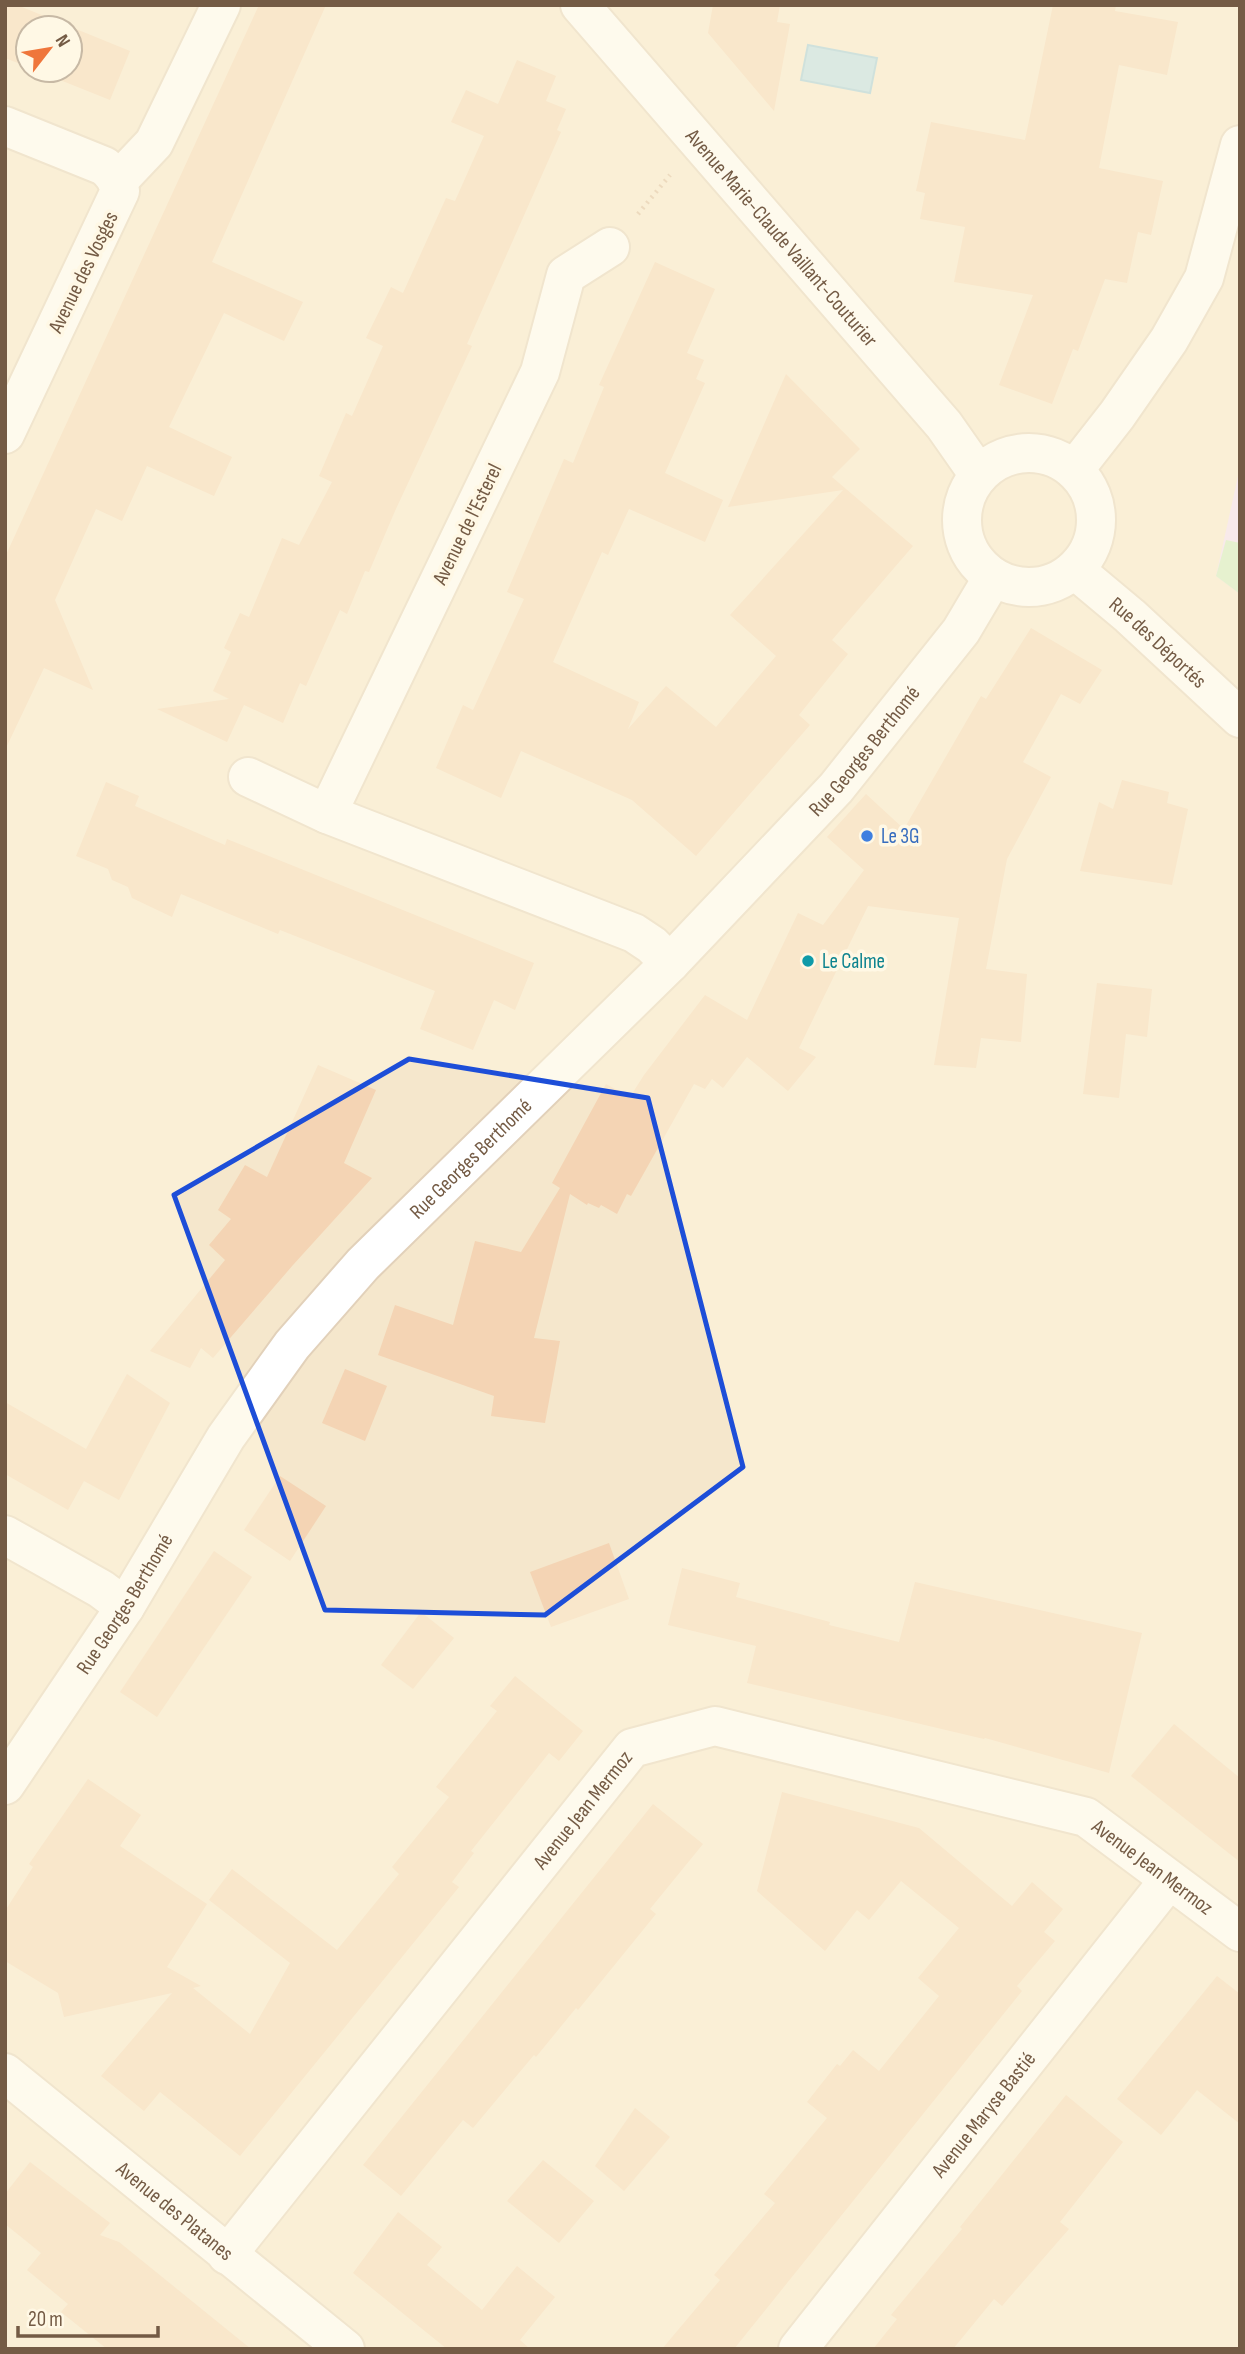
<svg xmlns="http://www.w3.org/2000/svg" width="1245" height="2354" viewBox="0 0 1245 2354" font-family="'Sofia Sans Condensed',sans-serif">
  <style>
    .residential { fill: #f5e7cc; fill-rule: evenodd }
    .education { fill: #f1dbf9 }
    .green { fill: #caebbc }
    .water { fill: #b2dae7; stroke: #98c8da; stroke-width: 2 }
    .building { fill: #f4d4b4 }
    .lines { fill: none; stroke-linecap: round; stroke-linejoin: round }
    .minor-casing { stroke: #e2d1ba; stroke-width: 42 }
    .path { stroke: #d9b898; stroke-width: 4.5; stroke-dasharray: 2 5; stroke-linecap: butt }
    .minor { stroke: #fff; stroke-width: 38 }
    .marked { fill: none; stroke: #1d4ed8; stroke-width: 5; stroke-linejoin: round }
    .shop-dot { fill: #3f7fe0; stroke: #fff8e5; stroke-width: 2.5 }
    .culture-dot { fill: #0f9aa8; stroke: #fff8e5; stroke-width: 2.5 }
    .labels { text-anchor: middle; stroke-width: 7; stroke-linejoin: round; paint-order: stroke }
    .street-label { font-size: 21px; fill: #745b45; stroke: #fff8e5 }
    .shop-label { font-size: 21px; fill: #366cbe; stroke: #fff8e5; text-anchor: start }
    .culture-label { font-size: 21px; fill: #0d838f; stroke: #fff8e5; text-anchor: start }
  </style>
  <rect width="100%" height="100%" fill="#fdf5de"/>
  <!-- residential -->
  <path class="residential" d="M 5,5 L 1240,5 L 1240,2349 L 5,2349 ZM 28,28 L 70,28 L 70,70 L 28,70 Z"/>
  <!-- education -->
  <polygon class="education" points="1240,467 1240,594 1216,576"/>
  <!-- green -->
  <polygon class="green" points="1226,540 1240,543 1240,594 1216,576"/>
  <!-- water -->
  <polygon class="water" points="808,45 877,58 870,93 801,80"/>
  <!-- building -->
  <g class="building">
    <polygon points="5,5 17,5 130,51 110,100 35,70 70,70 70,28 28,28 28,67 5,58"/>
    <polygon points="259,5 326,5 212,262 303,302 284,341 224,313 169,427 232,457 214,496 147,466 122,521 96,509 55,600 93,690 44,668 5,750 5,557"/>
    <polygon points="713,5 780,5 777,22 790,24 774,111 708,33"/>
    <polygon points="1053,5 1116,5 1115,11 1178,22 1167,75 1119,65 1099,168 1163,181 1151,235 1138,232 1127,283 1105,279 1078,351 1073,349 1052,404 999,385 1033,295 954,282 965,227 920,219 925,193 916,191 931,122 1025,140"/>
    <polygon points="517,60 556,76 546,101 566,109 557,130 561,132 467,344 472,346 395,511 369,572 365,571 347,614 340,610 306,686 300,683 283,723 244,705 227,742 157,709 229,699 213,691 231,652 224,648 240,613 249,617 282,538 299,545 332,482 319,476 346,413 352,416 383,346 366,338 391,287 403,293 446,198 455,201 484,136 451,122 466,90 498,104"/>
    <polygon points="655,262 715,289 687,353 704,360 696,379 705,383 665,473 723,500 705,542 629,509 608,555 602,552 553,662 639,702 628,729 666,686 716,727 776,656 730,615 843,490 728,507 786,374 860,449 832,477 913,546 832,640 848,654 799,715 810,725 696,856 632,800 521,751 501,798 436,768 463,705 473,710 524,599 507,592 564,459 573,463 604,387 599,385"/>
    <polygon points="1031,628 1102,670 1080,704 1061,694 1023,762 1051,777 1007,859 986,969 1027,974 1021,1042 981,1038 976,1068 934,1065 959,918 868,906 799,1048 816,1057 788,1091 747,1057 723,1088 712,1079 705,1089 694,1084 631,1196 627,1194 617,1214 601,1205 599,1208 588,1203 587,1205 570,1194 534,1338 560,1341 545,1423 491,1416 494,1396 378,1355 395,1305 453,1325 475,1241 521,1252 560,1188 552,1183 606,1084 630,1097 644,1075 705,995 747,1020 798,913 823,925 864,870 827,837 866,794 904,829 981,696 986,699"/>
    <polygon points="1122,780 1169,792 1167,803 1188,809 1172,885 1080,871 1099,802 1113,809"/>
    <polygon points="106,782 139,796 135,806 225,845 227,839 534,963 515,1010 494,1000 473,1050 420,1029 435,991 280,930 278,934 181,894 172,917 132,898 128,887 112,880 108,869 76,856"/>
    <polygon points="1097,983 1152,989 1147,1037 1126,1034 1119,1098 1083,1094"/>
    <polygon points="318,1065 376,1090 344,1163 372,1178 293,1265 213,1358 201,1348 190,1368 150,1351 225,1260 209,1245 231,1219 218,1210 245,1165 267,1177"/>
    <polygon points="345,1369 387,1386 365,1441 322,1423"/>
    <polygon points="127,1374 170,1403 119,1500 84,1481 68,1510 5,1474 5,1402 86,1449"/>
    <polygon points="280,1476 326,1506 290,1561 244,1530"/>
    <polygon points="609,1543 629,1599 551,1627 530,1572"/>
    <polygon points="214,1551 252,1577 157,1717 120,1692"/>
    <polygon points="682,1568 740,1583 736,1597 830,1622 829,1625 899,1642 915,1582 1142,1633 1109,1773 985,1738 984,1739 747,1683 756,1646 668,1625"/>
    <polygon points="421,1612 454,1638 413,1689 381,1665"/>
    <polygon points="515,1676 583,1731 559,1761 549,1753 471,1851 474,1853 452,1882 459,1887 240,2156 160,2092 144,2111 101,2076 172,1993 64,2017 58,1993 5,1961 5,1911 33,1867 29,1864 88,1779 141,1815 120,1846 207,1904 167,1967 201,1986 193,1988 250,2034 290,1963 209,1900 232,1869 337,1950 399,1874 392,1867 449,1797 436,1787 497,1711 490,1706"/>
    <polygon points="1174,1724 1240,1778 1240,1862 1131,1776"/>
    <polygon points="782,1792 919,1828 1012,1906 1032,1882 1063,1909 1044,1932 1055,1941 1017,1986 1022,1991 734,2349 662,2349 720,2280 714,2275 775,2203 764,2194 827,2118 807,2102 837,2064 840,2066 853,2050 879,2071 939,1996 918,1978 959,1928 901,1881 869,1920 857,1910 825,1951 757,1891"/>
    <polygon points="653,1804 703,1844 650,1909 656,1914 578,2010 576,2008 536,2057 534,2055 473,2128 463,2120 401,2196 363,2165"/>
    <polygon points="1217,1976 1240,1994 1240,2124 1197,2090 1161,2135 1117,2099"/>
    <polygon points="1066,2095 1123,2142 1060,2222 1069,2229 1002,2306 994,2299 953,2349 873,2349 897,2319 891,2315 962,2229 960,2227"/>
    <polygon points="635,2108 670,2137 624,2191 595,2166"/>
    <polygon points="543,2160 594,2201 559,2243 507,2201"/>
    <polygon points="30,2162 110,2223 100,2235 119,2242 251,2349 107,2349 61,2312 68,2304 27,2270 41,2253 5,2224 5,2194"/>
    <polygon points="398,2212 442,2247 427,2265 482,2310 517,2266 555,2297 520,2340 530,2349 447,2349 353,2273"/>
  </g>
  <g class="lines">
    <defs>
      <g id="minor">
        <path id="s1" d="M 580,5 L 944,425 L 979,475"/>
        <path d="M 5,126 L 104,166 C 113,173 117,179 120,191 L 5,434"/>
        <polyline points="118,181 154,143 221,5"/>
        <polyline points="610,247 566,275 540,372 327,814 634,933 652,945 670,963"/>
        <circle cx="1029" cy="520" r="67"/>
        <polyline points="1074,470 1117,415 1169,340 1204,278 1240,145"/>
        <path id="s2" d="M 1075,570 L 1130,616 L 1240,718"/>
        <polyline points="248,777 327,814"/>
        <polyline points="5,1535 101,1589 125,1607"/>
        <path id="s3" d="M 5,1785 L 125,1607 L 226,1437 L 292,1345 L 363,1264 L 670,963 L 836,788 L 961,631 L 993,577"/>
        <path id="s4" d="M 5,2073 L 345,2349"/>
        <path id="s5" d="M 227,2255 L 632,1748 L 715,1726 L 1086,1817 L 1240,1932"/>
        <path id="s6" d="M 798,2349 L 1169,1880"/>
      </g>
    </defs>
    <!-- minor casing -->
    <use href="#minor" class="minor-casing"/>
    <!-- path -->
    <g class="path">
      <polyline points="638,214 670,175"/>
      <polyline points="955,512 962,524"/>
    </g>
    <!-- minor -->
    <use href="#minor" class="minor"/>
  </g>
  <!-- marked area -->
  <path d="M0 0H1245V2354H0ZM 409,1059 L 648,1098 L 743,1467 L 545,1615 L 325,1610 L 174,1195 Z" fill="#fdf5de" fill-opacity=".55" fill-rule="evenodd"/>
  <path class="marked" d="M 409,1059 L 648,1098 L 743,1467 L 545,1615 L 325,1610 L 174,1195 Z"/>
  <!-- markers -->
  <circle class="shop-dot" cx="867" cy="836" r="7"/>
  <circle class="culture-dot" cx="808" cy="961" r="7"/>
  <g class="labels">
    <!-- street labels -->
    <g class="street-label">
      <text dy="7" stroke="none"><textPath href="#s1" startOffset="308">Avenue Marie-Claude Vaillant-Couturier</textPath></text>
      <text transform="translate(83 272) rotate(-64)" y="7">Avenue des Vosges</text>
      <text transform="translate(467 524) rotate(-64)" y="7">Avenue de l'Esterel</text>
      <text dy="7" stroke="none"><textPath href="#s2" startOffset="110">Rue des Déportés</textPath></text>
      <text dy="7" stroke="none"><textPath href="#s3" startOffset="1351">Rue Georges Berthomé</textPath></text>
      <text dy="7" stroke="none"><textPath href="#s3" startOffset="784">Rue Georges Berthomé</textPath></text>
      <text dy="7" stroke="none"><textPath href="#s3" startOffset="217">Rue Georges Berthomé</textPath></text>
      <text dy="7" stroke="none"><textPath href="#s5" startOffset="570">Avenue Jean Mermoz</textPath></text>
      <text dy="7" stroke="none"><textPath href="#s5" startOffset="1200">Avenue Jean Mermoz</textPath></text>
      <text dy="7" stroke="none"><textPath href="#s6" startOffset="299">Avenue Maryse Bastié</textPath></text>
      <text dy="7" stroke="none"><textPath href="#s4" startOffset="219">Avenue des Platanes</textPath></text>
    </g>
    <!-- shop labels -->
    <g class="shop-label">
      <text x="881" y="843">Le 3G</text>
    </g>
    <!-- culture labels -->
    <g class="culture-label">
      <text x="822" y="968">Le Calme</text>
    </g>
  </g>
  <!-- border -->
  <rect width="1245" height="2354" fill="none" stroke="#745b45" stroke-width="14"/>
  <!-- north arrow -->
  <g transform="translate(49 49) rotate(59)"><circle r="33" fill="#fff8e5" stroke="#c7b9a5" stroke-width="2"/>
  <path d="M0-5L12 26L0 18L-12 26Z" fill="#ef763b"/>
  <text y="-10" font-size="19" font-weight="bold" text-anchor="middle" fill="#745b45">N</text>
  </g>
  <!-- scale -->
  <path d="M18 2326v10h140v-10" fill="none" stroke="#745b45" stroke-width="3.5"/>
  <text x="28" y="2326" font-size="21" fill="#745b45" stroke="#fff8e5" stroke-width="5" paint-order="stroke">20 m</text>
</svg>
